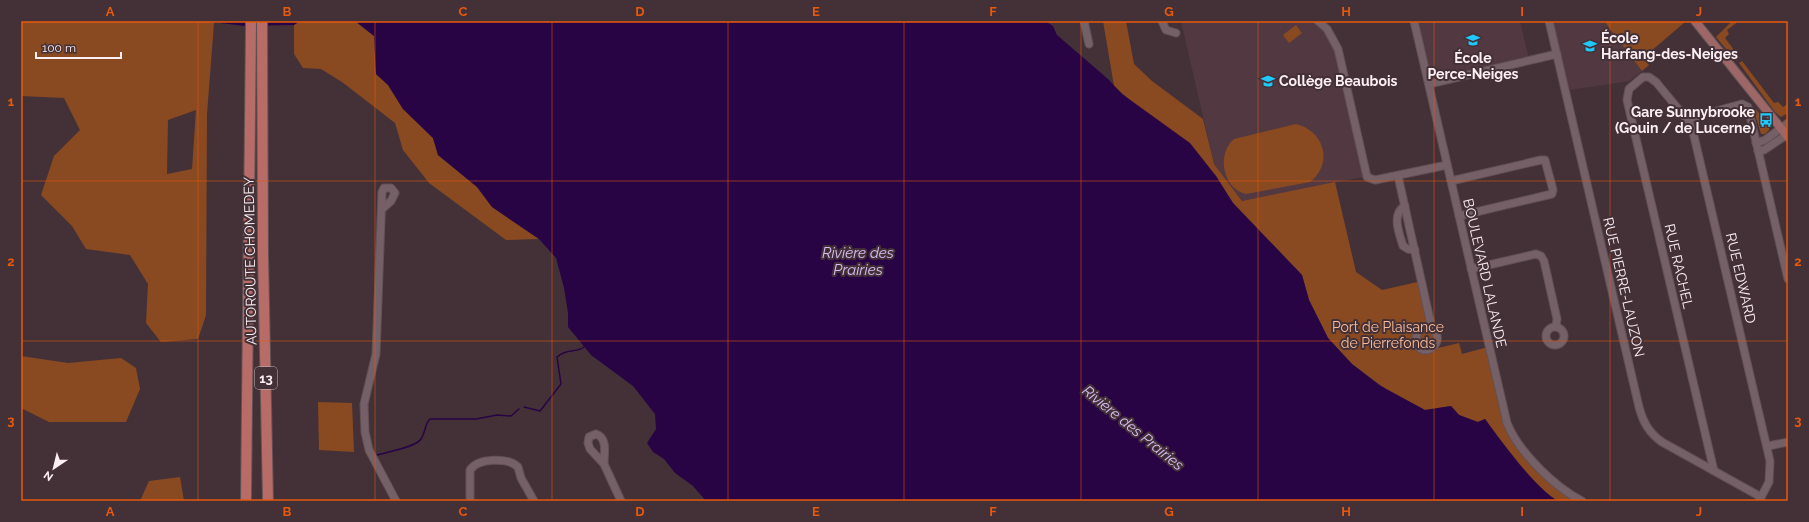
<svg xmlns="http://www.w3.org/2000/svg" width="1809" height="522" viewBox="0 0 1809 522" font-family="Raleway,sans-serif">
  <style>
    .built { fill: #523841 }
    .green { fill: #894921; fill-rule: evenodd }
    .water { fill: #290445 }
    .lines { fill: none; stroke-linecap: round; stroke-linejoin: round }
    .stream { stroke: #290445; stroke-width: 1.5 }
    .minor-casing { stroke: #615156; stroke-width: 9 }
    .major-casing { stroke: #615156; stroke-width: 10 }
    .highway-casing { stroke: #615156; stroke-width: 12 }
    .minor { stroke: #756067; stroke-width: 7 }
    .major { stroke: #9d6768; stroke-width: 8 }
    .highway { stroke: #b76c68; stroke-width: 10 }
    .grid { fill: none; stroke: #e8590c; stroke-width: 1; stroke-opacity: 0.55 }
    .labels { text-anchor: middle; stroke-width: 4; stroke-linejoin: round; paint-order: stroke }
    .shield { fill: #443137; stroke: #c5b6bb; stroke-width: 1 }
    .shield-label { font-size: 13px; font-weight: bold; fill: #fceff3 }
    .poi-label { font-size: 14px; font-weight: bold; fill: #fceff3; stroke: #443137; text-anchor: start }
    .street-label { font-size: 14px; fill: #fceff3; stroke: #443137 }
    .park-label { font-size: 14px; fill: #fabd9b; stroke: #443137 }
    .water-label { font-size: 15px; font-style: italic; fill: #d8bef9; stroke: #443137 }
    .neatline { fill: none; stroke: #e8590c; stroke-width: 1.5 }
    .grid-label { font-size: 13px; text-anchor: middle; font-weight: bold; fill: #e8590c }
  </style>
  <rect width="100%" height="100%" fill="#443137"/>
  <!-- built -->
  <g class="built">
    <polygon points="1181,21 1314,21 1322,27 1333,43 1363,177 1242,201 1214,164"/>
    <polygon points="1417,21 1520,21 1529,59 1431,82"/>
    <polygon points="1550,21 1604,21 1642,71 1629,81 1570,90"/>
  </g>
  <!-- green -->
  <g class="green">
    <path d="M 21,21 L 203,21 L 214,23 L 207,114 L 206,315 L 198,339 L 161,342 L 146,323 L 148,284 L 130,255 L 86,249 L 72,226 L 41,195 L 54,156 L 80,130 L 64,98 L 21,96 ZM 196,110 L 192,169 L 167,174 L 168,120 Z"/>
    <polygon points="300,21 355,21 374,36 376,74 388,85 403,109 433,138 438,155 477,187 492,207 539,239 506,240 429,183 403,150 395,123 342,82 321,69 303,68 294,54 294,25"/>
    <path d="M 1103,21 L 1126,21 L 1134,64 L 1152,81 L 1203,119 L 1214,164 L 1242,201 L 1335,182 L 1356,272 L 1382,290 L 1422,281 L 1438,348 L 1459,343 L 1462,354 L 1488,347 L 1512,440 L 1576,501 L 1558,501 C 1534,487 1502,442 1485,419 L 1478,422 L 1459,415 L 1451,406 L 1425,410 L 1387,390 L 1352,364 L 1328,338 L 1309,300 L 1302,275 L 1233,203 L 1216,176 L 1114,86 Z"/>
    <polygon points="1604,21 1684,21 1685,22 1643,58 1649,65 1642,71"/>
    <polygon points="1732,21 1739,21 1727,30 1729,34 1725,38 1740,58 1736,61 1716,37"/>
    <polygon points="1296,25 1302,33 1289,43 1283,35"/>
    <polygon points="1742,61 1774,103 1778,102 1783,107 1788,104 1788,113 1781,117 1775,112 1739,63"/>
    <polygon points="1756,109 1769,126 1769,130 1765,134 1761,134 1754,111"/>
    <path d="M 1296,124 C 1324,131 1334,163 1310,182 L 1246,194 C 1223,189 1216,154 1234,139 Z"/>
    <polygon points="21,356 68,363 121,358 136,368 140,389 126,422 49,422 21,408"/>
    <polygon points="318,402 352,403 354,452 319,450"/>
    <polygon points="180,477 184,501 140,501 149,481"/>
  </g>
  <!-- water -->
  <g class="water">
    <polygon points="203,21 300,21 294,25 245,26"/>
    <path d="M 355,21 L 1045,21 L 1053,26 L 1057,35 L 1108,79 L 1122,94 L 1190,143 L 1216,176 L 1233,203 L 1302,275 L 1309,300 L 1328,338 L 1352,364 L 1379,385 L 1425,410 L 1451,406 L 1459,415 L 1478,422 L 1485,419 C 1502,442 1534,487 1558,501 L 706,501 L 693,486 L 675,473 L 664,459 L 653,452 L 647,443 L 656,429 L 655,414 L 633,386 L 591,355 L 568,327 L 568,313 L 564,288 L 556,258 L 539,239 L 492,207 L 477,187 L 438,155 L 433,138 L 403,109 L 388,85 L 376,74 L 374,36 Z"/>
  </g>
  <g class="lines">
    <!-- stream -->
    <g class="stream">
      <path d="M 524,407 L 540,411 L 561,384 L 557,357 C 566,348 577,353 584,347"/>
      <path d="M 377,455 C 388,452 416,447 421,439 C 426,432 424,425 430,419 L 476,419 L 497,415 L 511,416 L 519,409"/>
    </g>
    <defs>
      <g id="minor">
        <polyline points="1084,21 1089,44"/>
        <polyline points="1162,21 1166,30 1176,33"/>
        <polyline points="1318,21 1327,29 1338,49 1367,177 1375,180 1447,165"/>
        <path d="M 1414,21 L 1507,423 C 1518,451 1554,487 1582,501"/>
        <path d="M 1549,21 L 1639,407 C 1643,422 1649,433 1662,442 L 1761,497"/>
        <polyline points="1429,84 1557,54"/>
        <polyline points="1687,119 1742,104 1748,107 1788,279"/>
        <polyline points="1756,143 1765,140 1788,123"/>
        <polyline points="1758,151 1764,150 1788,134"/>
        <path d="M 1398,176 L 1432,329 C 1448,340 1424,362 1415,342 L 1418,331 L 1424,328 L 1432,329"/>
        <polyline points="1451,181 1541,160 1545,160 1553,190 1552,194 1459,216"/>
        <path d="M 1405,206 C 1391,214 1399,233 1403,246 L 1408,249 L 1415,250"/>
        <polyline points="383,208 391,201 395,193 391,188 384,188 382,192 376,354 364,404 365,432 369,450 396,501"/>
        <polyline points="1471,269 1536,254 1541,256 1544,261 1557,319 1556,326"/>
        <circle cx="1555" cy="336" r="9"/>
        <polyline points="1768,446 1788,442"/>
        <path d="M 604,464 C 604,453 608,438 596,434 L 589,437 L 588,443 L 590,449 L 604,464 L 621,501"/>
        <polyline points="1714,471 1627,100 1629,89 1643,77 1649,77 1656,82 1689,122 1694,136 1770,461 1769,482 1759,501"/>
        <path d="M 470,501 L 470,470 C 478,458 508,457 518,467 L 521,478 L 534,501"/>
      </g>
      <polyline id="major" points="1695,21 1788,137"/>
      <g id="highway">
        <polyline points="262,21 263,254 268,501"/>
        <polyline points="246,501 251,21"/>
      </g>
    </defs>
    <!-- minor casing -->
    <use href="#minor" class="minor-casing"/>
    <!-- major casing -->
    <use href="#major" class="major-casing"/>
    <!-- highway casing -->
    <use href="#highway" class="highway-casing"/>
    <!-- minor -->
    <use href="#minor" class="minor"/>
    <!-- major -->
    <use href="#major" class="major"/>
    <!-- highway -->
    <use href="#highway" class="highway"/>
  </g>
  <!-- grid -->
  <path class="grid" d="M 198,21 L 198,501M 375,21 L 375,501M 552,21 L 552,501M 728,21 L 728,501M 904,21 L 904,501M 1081,21 L 1081,501M 1258,21 L 1258,501M 1434,21 L 1434,501M 1610,21 L 1610,501M 21,181 L 1788,181M 21,341 L 1788,341"/>
  <!-- icons -->
  <defs>
    <symbol id="school-bare" viewBox="-9 -9 18 18"><path d="M0-5L7-2L0 1L-7-2ZM-4 1L0 2.5L4 1V4Q0 6-4 4Z" fill="#1fc9fd" stroke="#443137" stroke-width="2.5" paint-order="stroke"/></symbol>
    <symbol id="bus-bare" viewBox="-9 -9 18 18"><path d="M-5-6H5V4H4V6H2V4H-2V6H-4V4H-5ZM-3.5-4V0h7V-4ZM-3.5 1.2v1.5H-2V1.2ZM2 1.2v1.5H3.5V1.2Z" fill="#1fc9fd" stroke="#443137" stroke-width="2.5" paint-order="stroke"/></symbol>
  </defs>
  <g fill-rule="evenodd">
    <use href="#school-bare" x="1463" y="30" width="20" height="20"/>
    <use href="#school-bare" x="1580" y="36" width="20" height="20"/>
    <use href="#school-bare" x="1258" y="71" width="20" height="20"/>
    <use href="#bus-bare" x="1756" y="110" width="20" height="20"/>
  </g>
  <g class="labels">
    <!-- shield labels -->
    <rect class="shield" x="255" y="367" width="22" height="22" rx="3"/>
    <g class="shield-label">
      <text x="266" y="383">13</text>
    </g>
    <!-- poi labels -->
    <g class="poi-label">
      <text x="1601" y="43">École<tspan x="1601" dy="16">Harfang-des-Neiges</tspan></text>
      <text x="1473" y="63" text-anchor="middle">École<tspan x="1473" dy="16">Perce-Neiges</tspan></text>
      <text x="1279" y="86">Collège Beaubois</text>
      <text x="1755" y="117" text-anchor="end">Gare Sunnybrooke<tspan x="1755" dy="16">(Gouin / de Lucerne)</tspan></text>
    </g>
    <!-- street labels -->
    <g class="street-label">
      <text transform="translate(250 261) rotate(-91)" y="5">AUTOROUTE CHOMEDEY</text>
      <text transform="translate(1679 266) rotate(77)" y="5">RUE RACHEL</text>
      <text transform="translate(1485 273) rotate(77)" y="5">BOULEVARD LALANDE</text>
      <text transform="translate(1741 278) rotate(77)" y="5">RUE EDWARD</text>
      <text transform="translate(1624 287) rotate(77)" y="5">RUE PIERRE-LAUZON</text>
    </g>
    <!-- park labels -->
    <g class="park-label">
      <text x="1388" y="332">Port de Plaisance<tspan x="1388" dy="16">de Pierrefonds</tspan></text>
    </g>
    <!-- water labels -->
    <g class="water-label">
      <text x="858" y="258">Rivière des<tspan x="858" dy="17">Prairies</tspan></text>
      <text transform="translate(1133 428) rotate(39)" y="5">Rivière des Prairies</text>
    </g>
  </g>
  <!-- border -->
  <rect width="1809" height="522" fill="none" stroke="#443137" stroke-width="44"/>
  <!-- north arrow -->
  <g transform="translate(54 468) rotate(215)" stroke="#443137" stroke-width="3" paint-order="stroke">
  <path d="M0-3L7 15L0 10L-7 15Z" fill="#fceff3"/>
  <text y="-6" font-size="11" font-weight="bold" text-anchor="middle" fill="#fceff3">N</text>
  </g>
  <!-- scale -->
  <path d="M36 52v6h85v-6" fill="none" stroke="#fceff3" stroke-width="2"/>
  <text x="42" y="52" font-size="12" fill="#fceff3" stroke="#443137" stroke-width="3" paint-order="stroke">100 m</text>
  <rect x="22" y="22" width="1765" height="478" class="neatline"/>
  <g class="grid-label">
    <text x="110" y="16">A</text>
    <text x="287" y="16">B</text>
    <text x="463" y="16">C</text>
    <text x="640" y="16">D</text>
    <text x="816" y="16">E</text>
    <text x="993" y="16">F</text>
    <text x="1169" y="16">G</text>
    <text x="1346" y="16">H</text>
    <text x="1522" y="16">I</text>
    <text x="1699" y="16">J</text>
    <text x="11" y="106">1</text>
    <text x="1798" y="106">1</text>
    <text x="11" y="266">2</text>
    <text x="1798" y="266">2</text>
    <text x="11" y="425">3</text>
    <text x="1798" y="425">3</text>
    <text x="110" y="516">A</text>
    <text x="287" y="516">B</text>
    <text x="463" y="516">C</text>
    <text x="640" y="516">D</text>
    <text x="816" y="516">E</text>
    <text x="993" y="516">F</text>
    <text x="1169" y="516">G</text>
    <text x="1346" y="516">H</text>
    <text x="1522" y="516">I</text>
    <text x="1699" y="516">J</text>
  </g>
</svg>
